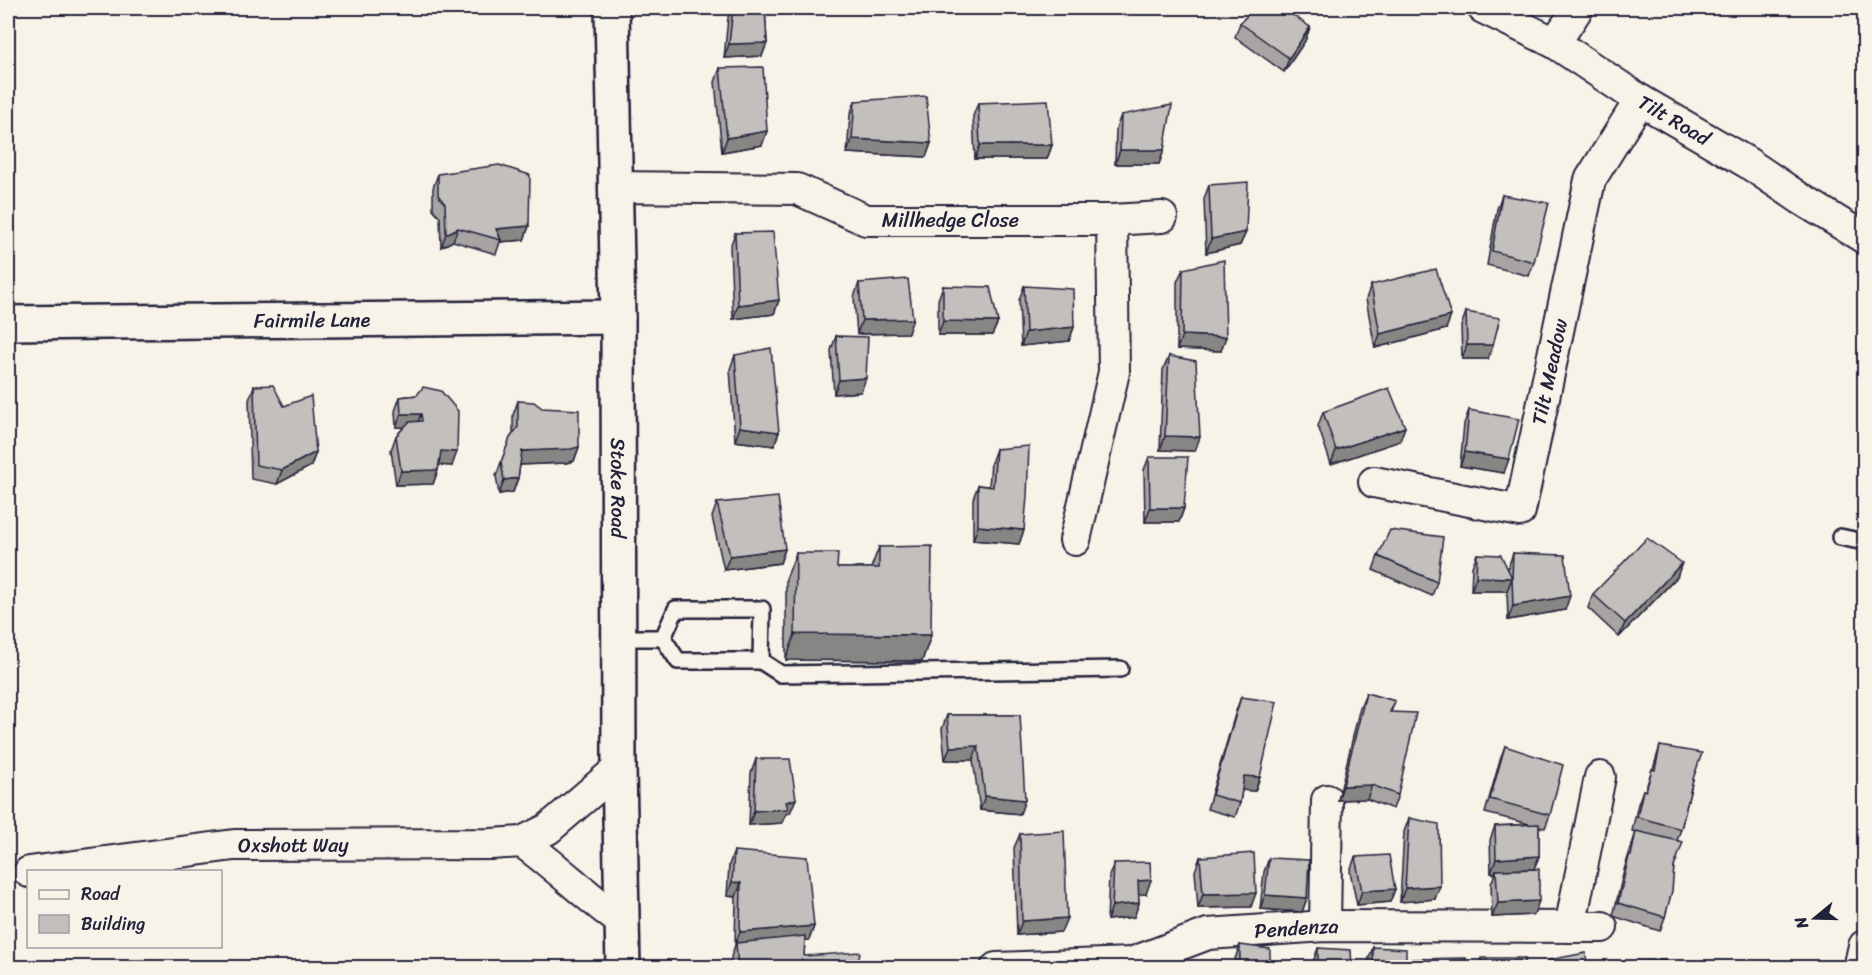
<svg xmlns="http://www.w3.org/2000/svg" width="1872" height="975" viewBox="0 0 1872 975" font-family="Sriracha,sans-serif">
  <style>
    .lines { fill: none; stroke-linecap: round; stroke-linejoin: round }
    .lane-casing { stroke: #22223b; stroke-width: 20 }
    .street-casing { stroke: #22223b; stroke-width: 34 }
    .secondary-casing { stroke: #22223b; stroke-width: 38 }
    .primary-casing { stroke: #22223b; stroke-width: 38 }
    .lane { stroke: #f7f3e8; stroke-width: 15 }
    .street { stroke: #f7f3e8; stroke-width: 30 }
    .secondary { stroke: #f7f3e8; stroke-width: 33 }
    .primary { stroke: #f7f3e8; stroke-width: 33 }
    .wall { fill: #a7a4a3; stroke: #22223b; stroke-width: 1.5 }
    .shaded-wall { fill: #888684; stroke: #22223b; stroke-width: 1.5 }
    .building { fill: #c2bfbd; stroke: #22223b; stroke-width: 1.5 }
    .labels { text-anchor: middle; stroke-width: 6; stroke-linejoin: round; paint-order: stroke }
    .street-label { font-size: 20px; fill: #22223b; stroke: #f7f3e8 }
  </style>
  <rect width="100%" height="100%" fill="#f7f3e8"/>
  <filter id="ink" filterUnits="userSpaceOnUse"><feTurbulence type="fractalNoise" baseFrequency=".0167" numOctaves="2"/><feDisplacementMap in="SourceGraphic" scale="12" xChannelSelector="R" yChannelSelector="G"/><feConvolveMatrix kernelMatrix="1 2 1 2 8 2 1 2 1" color-interpolation-filters="sRGB"/></filter>
  <g filter="url(#ink)">
    <g class="lines">
      <defs>
        <g id="lane">
          <polyline points="1840,537 1864,542"/>
          <polyline points="619,638 663,638 678,661 761,661 781,674 1120,669"/>
          <polyline points="663,638 676,609 762,609 761,661"/>
        </g>
        <g id="street">
          <path id="s1" d="M 1483,8 L 1555,43 L 1640,100 L 1748,163 L 1801,199 L 1864,238"/>
          <polyline points="1555,43 1578,8"/>
          <path id="s2" d="M 615,187 L 797,189 L 866,220 L 1112,220 L 1114,372 L 1075,540"/>
          <polyline points="1112,220 1162,217"/>
          <path id="s3" d="M 1374,482 L 1520,511 L 1590,180 L 1640,100"/>
          <path d="M 522,842 C 557,867 587,897 622,922"/>
          <path id="s4" d="M 29,872 L 234,845 L 491,844 L 522,842 L 548,829 L 619,768"/>
          <polyline points="1325,926 1327,800"/>
          <polyline points="1570,927 1600,777"/>
          <path id="s5" d="M 996,968 L 1131,963 L 1208,934 L 1325,926 L 1602,927"/>
          <polyline points="1859,968 1864,946"/>
        </g>
        <g id="secondary">
          <path id="s6" d="M 8,323 L 618,317"/>
        </g>
        <g id="primary">
          <path id="s7" d="M 612,8 L 618,317 L 619,768 L 623,968"/>
        </g>
      </defs>
      <!-- lane casing -->
      <use href="#lane" class="lane-casing"/>
      <!-- street casing -->
      <use href="#street" class="street-casing"/>
      <!-- secondary casing -->
      <use href="#secondary" class="secondary-casing"/>
      <!-- primary casing -->
      <use href="#primary" class="primary-casing"/>
      <!-- lane -->
      <use href="#lane" class="lane"/>
      <!-- street -->
      <use href="#street" class="street"/>
      <!-- secondary -->
      <use href="#secondary" class="secondary"/>
      <!-- primary -->
      <use href="#primary" class="primary"/>
    </g>
    <!-- wall -->
    <g class="wall">
      <polygon points="729,8 765,8 767,43 762,56 724,58"/>
      <polygon points="1240,23 1310,27 1305,41 1284,72 1235,37"/>
      <polygon points="720,68 767,131 762,145 722,152 715,82"/>
      <polygon points="855,101 931,143 926,157 847,153 850,115"/>
      <polygon points="978,103 1052,145 1047,159 975,159 973,116"/>
      <polygon points="1121,115 1164,150 1159,164 1115,164 1116,129"/>
      <polygon points="438,174 529,226 524,240 500,242 496,254 453,241 441,247 440,217 433,209 433,188"/>
      <polygon points="1209,185 1246,232 1240,245 1206,253 1204,199"/>
      <polygon points="1502,195 1534,262 1529,276 1487,265 1497,209"/>
      <polygon points="735,233 779,300 774,314 733,319 730,247"/>
      <polygon points="1183,269 1221,351 1177,349 1177,282"/>
      <polygon points="859,283 908,333 857,334 854,297"/>
      <polygon points="1371,285 1446,329 1375,348 1366,299"/>
      <polygon points="943,286 998,322 992,335 938,335 938,300"/>
      <polygon points="1024,286 1074,327 1069,341 1021,346 1019,300"/>
      <polygon points="1466,312 1488,359 1462,359 1461,326"/>
      <polygon points="836,336 861,392 834,394 831,350"/>
      <polygon points="735,355 779,432 774,446 735,441 730,369"/>
      <polygon points="1169,356 1195,451 1160,450 1163,370"/>
      <polygon points="254,386 284,406 316,452 311,466 277,484 251,479 249,400"/>
      <polygon points="417,395 452,466 439,465 438,470 433,484 396,485 391,450 396,436 404,427 396,427 395,411 400,397"/>
      <polygon points="518,401 579,447 574,461 566,463 520,465 518,478 513,492 499,494 496,476 510,438 513,434 513,415"/>
      <polygon points="1469,410 1504,473 1460,466 1464,424"/>
      <polygon points="1323,412 1400,441 1331,464 1318,426"/>
      <polygon points="996,449 1024,530 1019,544 973,540 973,499 978,485 989,486 991,463"/>
      <polygon points="1149,457 1184,508 1179,522 1145,522 1144,470"/>
      <polygon points="717,503 785,549 780,563 724,570 712,517"/>
      <polygon points="879,547 931,635 922,661 786,660 786,579 796,553 837,568 871,568"/>
      <polygon points="1513,553 1565,610 1508,620 1507,591 1471,591 1472,567 1477,554 1508,568"/>
      <polygon points="1378,556 1437,582 1432,596 1373,570"/>
      <polygon points="1677,577 1619,637 1588,608 1593,594"/>
      <polygon points="1366,693 1395,701 1391,712 1398,795 1393,809 1367,799 1338,800 1360,707"/>
      <polygon points="1241,697 1260,777 1255,791 1242,790 1240,803 1235,817 1207,809 1236,711"/>
      <polygon points="947,715 1020,715 1020,814 980,810 973,760 945,760 942,729"/>
      <polygon points="1505,746 1550,815 1545,828 1539,827 1539,856 1534,869 1534,915 1492,917 1491,884 1495,873 1491,873 1490,840 1495,826 1529,824 1485,813 1500,760"/>
      <polygon points="1660,746 1693,779 1681,829 1677,841 1674,867 1665,917 1660,931 1613,916 1624,870 1636,832 1632,831 1638,804 1643,790 1645,791 1652,769 1653,769"/>
      <polygon points="756,759 790,813 786,814 782,823 749,825 751,773"/>
      <polygon points="1409,818 1435,899 1400,902 1404,832"/>
      <polygon points="1020,834 1061,932 1017,935 1014,848"/>
      <polygon points="734,851 814,926 809,940 805,940 804,956 857,968 732,968 731,957 735,945 736,897 727,896 729,865"/>
      <polygon points="1200,857 1251,907 1198,908 1195,871"/>
      <polygon points="1355,857 1395,889 1390,902 1357,905 1350,871"/>
      <polygon points="1269,858 1307,898 1302,912 1260,909 1264,872"/>
      <polygon points="1114,863 1146,894 1138,894 1139,903 1134,917 1107,920 1109,876"/>
      <polygon points="1240,945 1270,968 1235,968 1235,959"/>
      <polygon points="1373,947 1406,968 1368,968 1368,961"/>
      <polygon points="1318,948 1352,968 1313,968 1313,962"/>
    </g>
    <!-- shaded-wall -->
    <g class="shaded-wall">
      <polygon points="1310,27 1305,41 1284,72 1289,58"/>
      <polygon points="767,43 762,56 724,58 729,44"/>
      <polygon points="767,131 762,145 722,152 727,138"/>
      <polygon points="852,139 931,143 926,157 847,153"/>
      <polygon points="980,145 1052,145 1047,159 975,159"/>
      <polygon points="1120,150 1164,150 1159,164 1115,164"/>
      <polygon points="529,226 524,240 500,242 501,240 496,229"/>
      <polygon points="458,228 453,241 441,247 446,234"/>
      <polygon points="1246,232 1240,245 1206,253 1211,239"/>
      <polygon points="779,300 774,314 733,319 738,305"/>
      <polygon points="1451,316 1446,329 1375,348 1380,334"/>
      <polygon points="913,319 908,333 857,334 862,320"/>
      <polygon points="943,321 998,322 992,335 938,335"/>
      <polygon points="1074,327 1069,341 1021,346 1026,332"/>
      <polygon points="1182,335 1226,337 1221,351 1177,349"/>
      <polygon points="1467,345 1493,345 1488,359 1462,359"/>
      <polygon points="866,378 861,392 834,394 839,380"/>
      <polygon points="401,414 421,414 416,428 396,427"/>
      <polygon points="740,427 779,432 774,446 735,441"/>
      <polygon points="1405,427 1400,441 1331,464 1336,450"/>
      <polygon points="1165,436 1200,437 1195,451 1160,450"/>
      <polygon points="579,447 574,461 566,463 517,465 522,451"/>
      <polygon points="441,451 457,452 452,466 436,465"/>
      <polygon points="316,452 311,466 277,484 282,470"/>
      <polygon points="1465,452 1509,459 1504,473 1460,466"/>
      <polygon points="438,470 433,484 396,485 401,471"/>
      <polygon points="518,478 513,492 499,494 504,480"/>
      <polygon points="1150,508 1184,508 1179,522 1145,522"/>
      <polygon points="978,526 1024,530 1019,544 973,540"/>
      <polygon points="785,549 780,563 724,570 730,556"/>
      <polygon points="1682,563 1677,577 1619,637 1625,623"/>
      <polygon points="1476,577 1512,578 1507,591 1471,591"/>
      <polygon points="1570,596 1565,610 1508,620 1513,606"/>
      <polygon points="795,634 931,635 922,661 786,660"/>
      <polygon points="978,746 973,760 945,760 950,747"/>
      <polygon points="1244,776 1260,777 1255,791 1239,790"/>
      <polygon points="1372,785 1367,799 1338,800 1343,786"/>
      <polygon points="985,796 1025,800 1020,814 980,810"/>
      <polygon points="796,799 790,813 786,814 782,823 749,825 754,811"/>
      <polygon points="1539,856 1534,869 1496,870 1495,873 1491,873 1496,859"/>
      <polygon points="1151,880 1146,894 1133,895 1138,881"/>
      <polygon points="732,882 741,883 736,897 727,896"/>
      <polygon points="1440,886 1435,899 1400,902 1405,888"/>
      <polygon points="1395,889 1390,902 1357,905 1362,891"/>
      <polygon points="1256,893 1251,907 1198,908 1203,894"/>
      <polygon points="1265,895 1307,898 1302,912 1260,909"/>
      <polygon points="1539,901 1534,915 1492,917 1498,903"/>
      <polygon points="1139,903 1134,917 1107,920 1112,906"/>
      <polygon points="1067,918 1061,932 1017,935 1022,921"/>
      <polygon points="814,926 809,940 736,945 736,943 735,945 740,932"/>
    </g>
    <!-- building -->
    <g class="building">
      <polygon points="733,8 765,8 767,43 729,44"/>
      <polygon points="1254,8 1283,8 1310,27 1289,58 1240,23"/>
      <polygon points="763,67 767,131 727,138 720,68"/>
      <polygon points="926,96 931,143 852,139 855,101"/>
      <polygon points="1048,100 1052,145 980,145 978,103"/>
      <polygon points="1172,105 1164,150 1120,150 1121,115"/>
      <polygon points="499,165 530,175 529,226 496,229 501,240 458,228 446,234 445,204 438,195 438,174"/>
      <polygon points="1248,182 1246,232 1211,239 1209,185"/>
      <polygon points="1502,195 1549,203 1534,262 1492,251"/>
      <polygon points="773,232 779,300 738,305 735,233"/>
      <polygon points="1224,260 1226,337 1182,335 1183,269"/>
      <polygon points="1436,269 1451,316 1380,334 1371,285"/>
      <polygon points="908,279 913,319 862,320 859,283"/>
      <polygon points="943,286 990,287 998,322 943,321"/>
      <polygon points="1024,286 1073,289 1074,327 1026,332"/>
      <polygon points="1466,312 1500,318 1493,345 1467,345"/>
      <polygon points="836,336 868,337 866,378 839,380"/>
      <polygon points="771,348 779,432 740,427 735,355"/>
      <polygon points="1169,356 1196,361 1200,437 1165,436"/>
      <polygon points="273,385 284,406 311,396 316,452 282,470 256,465 254,386"/>
      <polygon points="423,387 441,391 458,411 457,452 441,451 438,470 401,471 396,436 409,422 422,421 421,414 401,414 400,397 417,395"/>
      <polygon points="1389,388 1405,427 1336,450 1323,412"/>
      <polygon points="518,401 534,402 542,408 579,410 579,447 571,449 522,451 518,478 504,480 501,462 510,438 518,427"/>
      <polygon points="1469,410 1519,419 1509,459 1465,452"/>
      <polygon points="1029,446 1027,497 1024,530 978,526 978,485 993,487 996,449"/>
      <polygon points="1149,457 1188,457 1184,508 1150,508"/>
      <polygon points="778,497 785,549 730,556 717,503"/>
      <polygon points="1390,530 1443,537 1437,582 1378,556"/>
      <polygon points="1647,538 1682,563 1625,623 1593,594"/>
      <polygon points="932,546 931,635 795,634 796,553 838,553 837,568 879,568 879,547"/>
      <polygon points="1513,553 1565,555 1570,596 1513,606 1512,578 1476,577 1477,554 1501,555 1512,578"/>
      <polygon points="1366,693 1395,701 1390,712 1416,713 1398,795 1372,785 1343,786"/>
      <polygon points="1241,697 1277,702 1260,777 1244,776 1240,803 1212,795"/>
      <polygon points="947,715 1020,715 1025,800 985,796 978,746 950,747"/>
      <polygon points="1505,746 1563,765 1550,815 1490,799"/>
      <polygon points="1660,746 1702,753 1693,779 1681,829 1637,817 1643,790 1646,791 1652,769 1655,770"/>
      <polygon points="756,759 790,759 796,799 786,802 788,809 754,811"/>
      <polygon points="1409,818 1439,824 1440,886 1405,888"/>
      <polygon points="1539,824 1539,856 1496,859 1495,826"/>
      <polygon points="1064,831 1067,918 1022,921 1020,834"/>
      <polygon points="1636,831 1683,842 1674,867 1672,891 1665,917 1618,903 1629,856 1631,856"/>
      <polygon points="734,851 807,857 814,926 740,932 741,883 732,882"/>
      <polygon points="1254,853 1256,893 1203,894 1200,857"/>
      <polygon points="1389,855 1395,889 1362,891 1355,857"/>
      <polygon points="1269,858 1309,860 1307,898 1265,895"/>
      <polygon points="1150,862 1151,880 1138,881 1139,903 1112,906 1114,863"/>
      <polygon points="1539,869 1539,901 1498,903 1496,870"/>
      <polygon points="805,936 804,956 860,952 857,968 738,968 736,943"/>
      <polygon points="1240,945 1270,949 1270,968 1240,968"/>
      <polygon points="1373,947 1406,949 1406,968 1373,968"/>
      <polygon points="1318,948 1351,950 1352,968 1318,968"/>
      <polygon points="1586,953 1587,968 1548,968 1548,960"/>
      <polygon points="1466,958 1466,968 1411,968 1411,959"/>
      <polygon points="1481,958 1525,958 1525,968 1479,968"/>
      <polygon points="1667,960 1667,968 1606,968 1607,963"/>
      <polygon points="1004,963 1051,965 1051,968 1004,968"/>
    </g>
  </g>
  <g class="labels">
    <!-- street labels -->
    <g class="street-label">
      <text dy="7" stroke="none"><textPath href="#s1" startOffset="222">Tilt Road</textPath></text>
      <text dy="7" stroke="none"><textPath href="#s2" startOffset="342">Millhedge Close</textPath></text>
      <text dy="7" stroke="none"><textPath href="#s6" startOffset="304">Fairmile Lane</textPath></text>
      <text dy="7" stroke="none"><textPath href="#s3" startOffset="291">Tilt Meadow</textPath></text>
      <text dy="7" stroke="none"><textPath href="#s7" startOffset="480">Stoke Road</textPath></text>
      <text dy="7" stroke="none"><textPath href="#s4" startOffset="266">Oxshott Way</textPath></text>
      <text dy="7" stroke="none"><textPath href="#s5" startOffset="306">Pendenza</textPath></text>
    </g>
  </g>
  <!-- margin -->
  <rect width="1872" height="975" fill="none" stroke="#f7f3e8" stroke-width="30"/>
  <rect x="15" y="15" width="1842" height="945" fill="none" stroke="#22223b" stroke-width="2" filter="url(#ink)"/>
  <!-- legend -->
  <rect x="27" y="870" width="195" height="78" fill="#f7f3e8" stroke="#a29fa3" stroke-width="1.5"/>
  <rect x="39" y="890" width="30" height="9" fill="#f7f3e8" stroke="#a29fa3" stroke-width="1.5"/>
  <text x="81" y="900" font-size="18" fill="#22223b">Road</text>
  <rect x="39" y="915" width="30" height="18" fill="#c2bfbd" stroke="#a29fa3" stroke-width="1.5"/>
  <text x="81" y="930" font-size="18" fill="#22223b">Building</text>
  <!-- north arrow -->
  <g transform="translate(1815 918) rotate(251)" stroke="#f7f3e8" stroke-width="4.5" paint-order="stroke">
  <path d="M0-4.5L10 22L0 15L-10 22Z" fill="#22223b"/>
  <text y="-9" font-size="16" font-weight="bold" text-anchor="middle" fill="#22223b">N</text>
  </g>
</svg>
